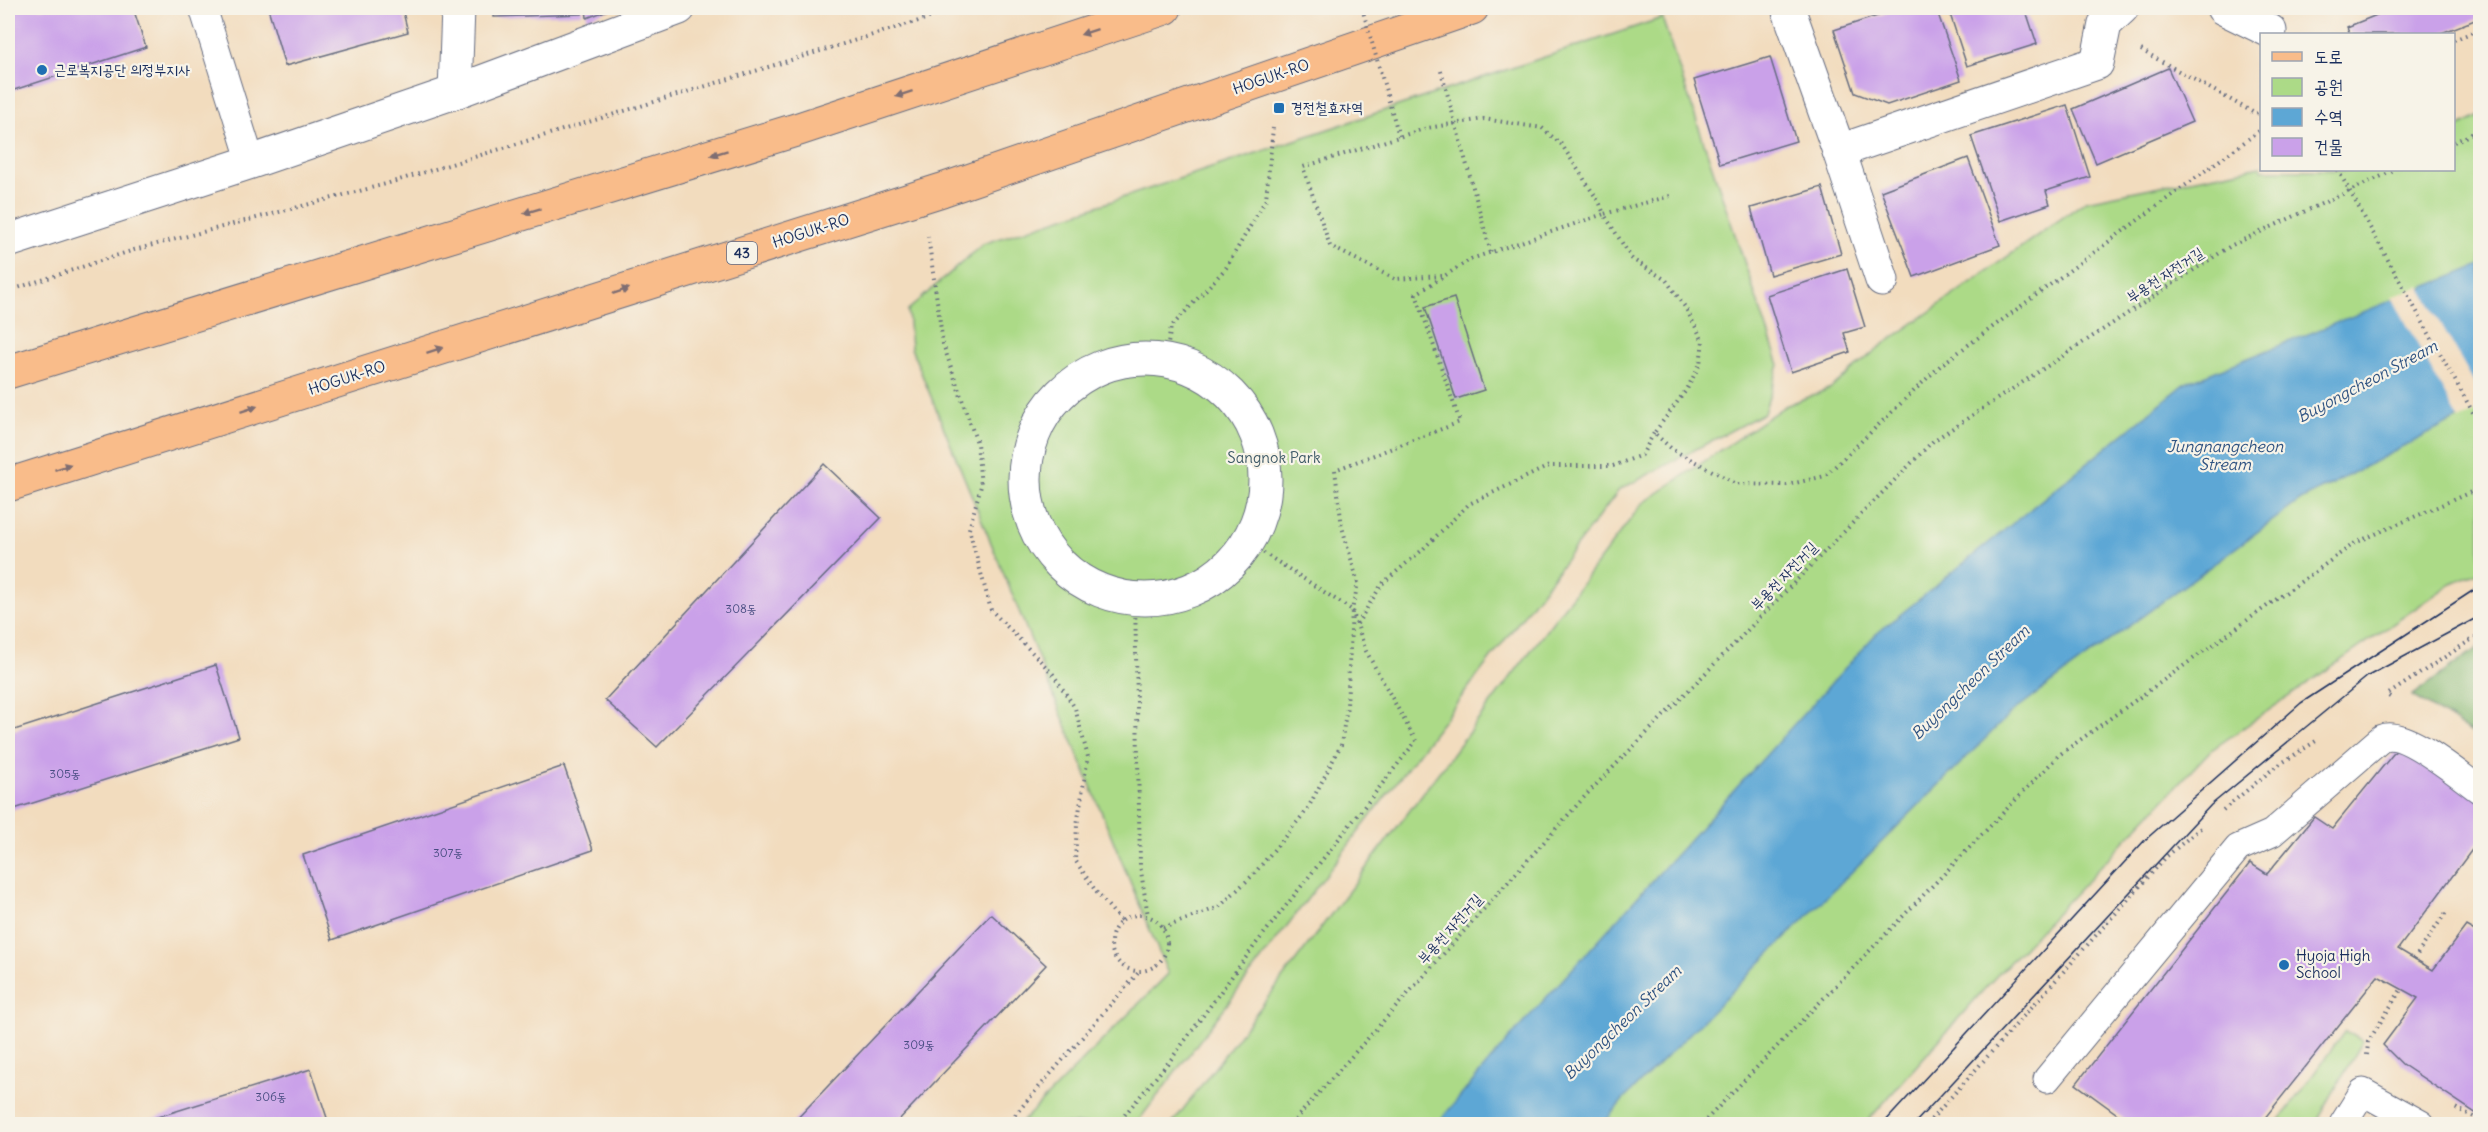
<svg xmlns="http://www.w3.org/2000/svg" width="2488" height="1132" viewBox="0 0 2488 1132" font-family="Delius,'Poor Story',sans-serif">
  <style>
    .green { fill: #acda87; stroke: #648472; stroke-width: 1.5 }
    .forest { fill: #89ba74; stroke: #527469; stroke-width: 1.5 }
    .water { fill: #5da7d5; stroke: #3c6b9a; stroke-width: 1.5 }
    .pier { fill: #f2dcbe }
    .building { fill: #caa1e9 }
    .lines { fill: none; stroke-linecap: round; stroke-linejoin: round }
    .service-casing { stroke: #666c80; stroke-width: 29 }
    .pedestrian-casing { stroke: #666c80; stroke-width: 35 }
    .minor-casing { stroke: #666c80; stroke-width: 35 }
    .primary-casing { stroke: #666c80; stroke-width: 35 }
    .path { stroke: #666c80; stroke-width: 4; stroke-dasharray: 1.5 4.5; stroke-linecap: butt }
    .service { stroke: #fff; stroke-width: 27 }
    .pedestrian { stroke: #fff; stroke-width: 33 }
    .minor { stroke: #fff; stroke-width: 33 }
    .primary { stroke: #f9bc8a; stroke-width: 33 }
    .tram { stroke: #1b2f5e; stroke-width: 1.5 }
    .path-bridge { stroke: #666c80; stroke-width: 4; stroke-dasharray: 1.5 4.5; stroke-linecap: butt }
    .oneway { fill: #7f6e72 }
    .poi-dot { fill: #1f6fb2; stroke: #f7f3e8; stroke-width: 2 }
    .labels { text-anchor: middle; stroke-width: 4.5; stroke-linejoin: round; paint-order: stroke }
    .number-label { font-size: 12px; fill: #474c81 }
    .shield { fill: #f7f3e8; stroke: #5d6a87; stroke-width: 1.5 }
    .shield-label { font-size: 14px; font-weight: bold; fill: #1b2f5e }
    .poi-label { font-size: 15px; fill: #1b2f5e; stroke: #f7f3e8; text-anchor: start }
    .street-label { font-size: 15px; fill: #1b2f5e; stroke: #f7f3e8 }
    .park-label { font-size: 15px; fill: #3f5a68; stroke: #f7f3e8 }
    .water-label { font-size: 16px; font-style: italic; fill: #2f5382; stroke: #f7f3e8 }
  </style>
  <rect width="100%" height="100%" fill="#f7f3e8"/>
  <filter id="ink" filterUnits="userSpaceOnUse"><feTurbulence type="fractalNoise" baseFrequency=".0167" numOctaves="2"/><feDisplacementMap in="SourceGraphic" scale="12" xChannelSelector="R" yChannelSelector="G"/><feConvolveMatrix kernelMatrix="1 2 1 2 8 2 1 2 1" color-interpolation-filters="sRGB"/></filter>
  <filter id="wash" filterUnits="userSpaceOnUse"><feTurbulence type="fractalNoise" baseFrequency=".008" numOctaves="4" result="noise"/><feDisplacementMap in="SourceGraphic" scale="24" xChannelSelector="R" yChannelSelector="G"/><feGaussianBlur stdDeviation="1.35" result="paint"/><feColorMatrix in="noise" values="0 0 0 0 0 0 0 0 0 0 0 0 0 0 0 0 0 1.4 0 .05"/><feComposite in="paint" operator="in"/></filter>
  <g filter="url(#wash)">
    <rect width="100%" height="100%" fill="#f2dcbe"/>
    <!-- green -->
    <g class="green">
      <polygon points="1662,18 1779,365 1764,413 1619,490 1136,1124 1020,1124 1168,974 911,348 908,310 983,244"/>
      <polygon points="2480,116 2480,571 2452,583 2210,751 1987,986 1865,1124 1172,1124 1642,504 1785,406 1831,388 1877,349 2086,201 2261,166 2262,170 2454,170 2454,129"/>
      <polygon points="2345,1031 2363,1041 2315,1124 2277,1124"/>
    </g>
    <!-- forest -->
    <polygon class="forest" points="2480,646 2480,738 2412,696"/>
    <!-- water -->
    <polygon class="water" points="2480,265 2480,407 2301,500 2012,712 1623,1100 1603,1124 1437,1124 1506,1042 1875,635 2186,383"/>
    <!-- pier -->
    <polygon class="pier" points="2420,286 2480,393 2480,410 2459,421 2392,297"/>
    <g id="blocks">
      <!-- building -->
      <g class="building">
        <polygon points="8,8 133,8 146,47 8,92"/>
        <polygon points="268,8 402,8 408,32 285,66"/>
        <polygon points="494,8 582,8 582,14 494,17"/>
        <polygon points="586,8 613,8 587,18"/>
        <polygon points="1902,8 1936,8 1961,80 1887,105 1855,93 1834,30"/>
        <polygon points="1948,8 2025,8 2037,44 1967,66"/>
        <polygon points="2394,8 2480,8 2480,18 2439,34 2350,34 2347,27"/>
        <polygon points="1770,57 1796,141 1720,164 1694,80"/>
        <polygon points="2168,68 2192,122 2096,163 2073,109"/>
        <polygon points="2067,105 2090,177 2046,191 2050,204 2000,221 1971,136"/>
        <polygon points="1968,158 2000,245 1914,277 1881,191"/>
        <polygon points="1822,187 1841,254 1770,275 1751,208"/>
        <polygon points="1847,269 1865,327 1844,333 1850,352 1791,372 1767,295"/>
        <polygon points="1454,298 1484,390 1456,399 1425,307"/>
        <polygon points="824,464 881,518 657,747 605,700"/>
        <polygon points="216,665 239,737 8,811 8,732"/>
        <polygon points="2402,743 2480,798 2480,839 2398,949 2433,970 2466,926 2480,934 2480,1116 2402,1064 2383,1045 2418,998 2378,976 2260,1124 2131,1124 2076,1084 2250,863 2267,874 2314,817 2332,829"/>
        <polygon points="564,766 593,850 332,940 303,855"/>
        <polygon points="991,914 1046,965 895,1124 792,1124"/>
        <polygon points="311,1069 329,1124 135,1124"/>
      </g>
    </g>
  </g>
  <g filter="url(#ink)">
    <use href="#blocks" fill-opacity="0" stroke="#666c80" stroke-width="1.5"/>
    <g class="lines">
      <defs>
        <g id="service">
          <polyline points="203,8 251,162"/>
          <path d="M 2047,1079 L 2238,848 L 2272,833 L 2382,738 C 2404,728 2460,776 2480,790"/>
          <polyline points="2343,1124 2363,1092 2421,1124"/>
        </g>
        <circle id="pedestrian" cx="1145" cy="479" r="120"/>
        <g id="minor">
          <polyline points="458,8 455,92 679,8"/>
          <polyline points="1788,8 1839,151 2097,63 2105,24 2122,8"/>
          <polyline points="2223,8 2270,31"/>
          <polyline points="1839,151 1882,280"/>
          <polyline points="8,241 251,162 455,92"/>
        </g>
        <g id="primary">
          <polyline points="8,372 799,129 1165,8"/>
          <polyline points="8,485 942,190 1472,8"/>
        </g>
      </defs>
      <!-- service casing -->
      <use href="#service" class="service-casing"/>
      <!-- pedestrian casing -->
      <use href="#pedestrian" class="pedestrian-casing"/>
      <!-- minor casing -->
      <use href="#minor" class="minor-casing"/>
      <!-- primary casing -->
      <use href="#primary" class="primary-casing"/>
      <!-- path -->
      <g class="path">
        <polyline points="2454,40 2480,29"/>
        <polyline points="2141,50 2256,114 2262,111"/>
        <polyline points="1441,71 1491,253"/>
        <polyline points="2454,142 2480,130"/>
        <polyline points="928,236 943,344 977,443 981,486 969,529 991,610 1053,674 1075,708 1088,757 1077,825 1075,860 1097,893 1121,921"/>
        <polyline points="1442,276 1395,279 1330,246 1303,167 1427,128 1484,119 1542,128 1562,145 1600,204 1604,214 1670,196"/>
        <polyline points="8,291 134,250 386,184 961,8"/>
        <polyline points="1165,360 1171,327 1226,268 1266,199 1273,128"/>
        <polyline points="1135,599 1140,865 1148,916"/>
        <polyline points="1357,624 1382,584 1421,551 1469,504 1549,466 1613,466 1642,455 1654,433"/>
        <polyline points="2390,697 2387,695 2480,634"/>
        <polyline points="2223,810 2274,768 2316,741"/>
        <circle cx="1139" cy="943" r="28"/>
        <polyline points="1163,928 1219,907 1253,875 1307,810 1341,745 1347,706 1352,610 1247,542"/>
        <polyline points="2414,959 2447,911"/>
        <polyline points="2367,1055 2368,1042 2402,988"/>
        <polyline points="2456,1108 2480,1120"/>
        <polyline points="1007,1124 1139,972"/>
        <polyline points="1117,1124 1172,1058 1255,945 1416,741 1366,651 1352,610 1358,583 1342,527 1335,470 1460,422 1416,294 1471,259 1604,214 1632,259 1666,280 1685,307 1703,341 1700,364 1687,389 1654,433 1673,450 1737,484 1787,485 1825,476 1941,365 2262,129"/>
        <polyline points="1291,1124 1587,794 1933,441 2232,245 2395,170"/>
        <polyline points="1702,1124 2059,755 2355,543 2480,488"/>
        <polyline points="1927,1124 2167,856 2203,826"/>
      </g>
      <!-- service -->
      <use href="#service" class="service"/>
      <!-- pedestrian -->
      <use href="#pedestrian" class="pedestrian"/>
      <!-- minor -->
      <use href="#minor" class="minor"/>
      <!-- primary -->
      <use href="#primary" class="primary"/>
      <!-- tram -->
      <g class="tram">
        <polyline points="1883,1124 2145,840 2301,703 2480,586"/>
        <polyline points="1914,1124 2211,805 2368,676 2480,616"/>
      </g>
      <!-- path-bridge -->
      <g class="path-bridge">
        <polyline points="1362,8 1399,136"/>
        <polyline points="2338,170 2480,425"/>
      </g>
    </g>
    <!-- one-way arrows -->
    <defs><path id="oneway-solid" d="M-6-.8H1V-3.2L6.5 0L1 3.2V.8H-6Z" transform="scale(1.5)"/></defs>
    <g class="oneway">
      <use href="#oneway-solid" transform="translate(1089 32) rotate(162)"/>
      <use href="#oneway-solid" transform="translate(904 94) rotate(162)"/>
      <use href="#oneway-solid" transform="translate(719 153) rotate(163)"/>
      <use href="#oneway-solid" transform="translate(532 211) rotate(163)"/>
      <use href="#oneway-solid" transform="translate(621 291) rotate(-18)"/>
      <use href="#oneway-solid" transform="translate(435 350) rotate(-18)"/>
      <use href="#oneway-solid" transform="translate(249 409) rotate(-18)"/>
      <use href="#oneway-solid" transform="translate(63 467) rotate(-18)"/>
    </g>
  </g>
  <!-- markers -->
  <g class="poi-dot">
    <circle cx="42" cy="70" r="6"/>
    <rect x="1273" y="102" width="12" height="12" rx="3"/>
    <circle cx="2284" cy="965" r="6"/>
  </g>
  <g class="labels">
    <!-- number labels -->
    <g class="number-label">
      <text x="741" y="613">308동</text>
      <text x="65" y="778">305동</text>
      <text x="448" y="857">307동</text>
      <text x="919" y="1049">309동</text>
      <text x="271" y="1101">306동</text>
    </g>
    <!-- shield labels -->
    <rect class="shield" x="727" y="242" width="30" height="22" rx="4.5"/>
    <g class="shield-label">
      <text x="742" y="258">43</text>
    </g>
    <!-- poi labels -->
    <g class="poi-label">
      <text x="54" y="75">근로복지공단 의정부지사</text>
      <text x="1291" y="113">경전철효자역</text>
      <text x="2296" y="961">Hyoja High<tspan x="2296" dy="17">School</tspan></text>
    </g>
    <!-- street labels -->
    <g class="street-label">
      <text transform="translate(1271 77) rotate(-19)" y="5">HOGUK-RO</text>
      <text transform="translate(811 231) rotate(-18)" y="5">HOGUK-RO</text>
      <text transform="translate(2165 275) rotate(-33)" y="5">부용천 자전거길</text>
      <text transform="translate(347 378) rotate(-18)" y="5">HOGUK-RO</text>
      <text transform="translate(1784 576) rotate(-46)" y="5">부용천 자전거길</text>
      <text transform="translate(1450 929) rotate(-48)" y="5">부용천 자전거길</text>
    </g>
    <!-- park labels -->
    <g class="park-label">
      <text x="1274" y="463">Sangnok Park</text>
    </g>
    <!-- water labels -->
    <g class="water-label">
      <text transform="translate(2367 381) rotate(-28)" y="6">Buyongcheon Stream</text>
      <text x="2225" y="452">Jungnangcheon<tspan x="2225" dy="18">Stream</tspan></text>
      <text transform="translate(1970 682) rotate(-44)" y="6">Buyongcheon Stream</text>
      <text transform="translate(1622 1022) rotate(-44)" y="6">Buyongcheon Stream</text>
    </g>
  </g>
  <!-- margin -->
  <rect width="2488" height="1132" fill="none" stroke="#f7f3e8" stroke-width="30"/>
  <!-- legend -->
  <rect x="2260" y="33" width="195" height="138" fill="#f7f3e8" stroke="#9fa5b1" stroke-width="1.5"/>
  <rect x="2272" y="52" width="30" height="9" fill="#f9bc8a" stroke="#9fa5b1" stroke-width="1.5"/>
  <text x="2314" y="63" font-size="18" fill="#1b2f5e">도로</text>
  <rect x="2272" y="78" width="30" height="18" fill="#acda87" stroke="#9fa5b1" stroke-width="1.5"/>
  <text x="2314" y="93" font-size="18" fill="#1b2f5e">공원</text>
  <rect x="2272" y="108" width="30" height="18" fill="#5da7d5" stroke="#9fa5b1" stroke-width="1.5"/>
  <text x="2314" y="123" font-size="18" fill="#1b2f5e">수역</text>
  <rect x="2272" y="138" width="30" height="18" fill="#caa1e9" stroke="#9fa5b1" stroke-width="1.5"/>
  <text x="2314" y="153" font-size="18" fill="#1b2f5e">건물</text>
</svg>
